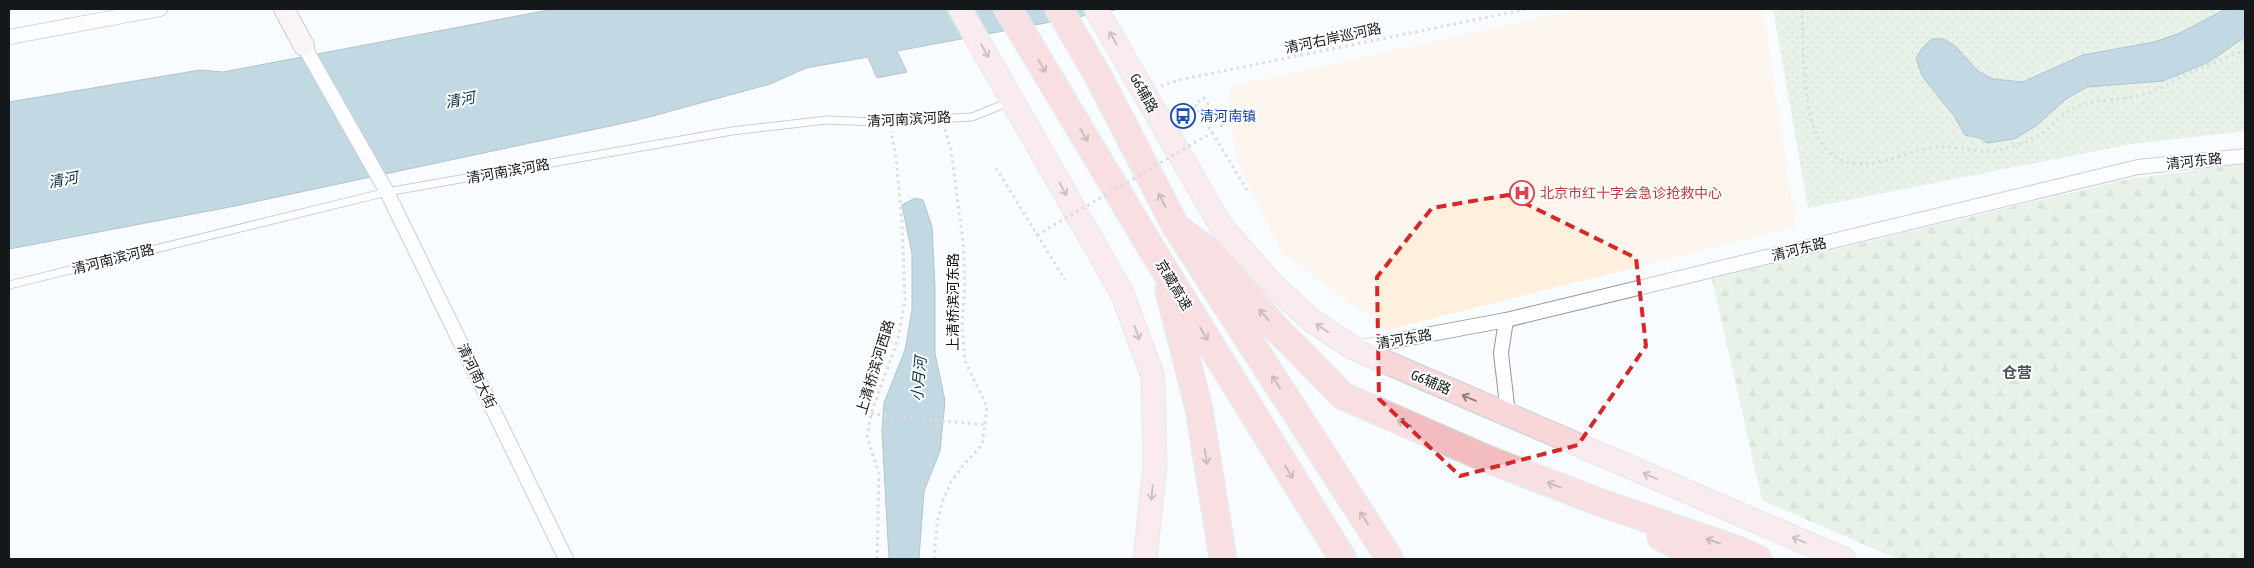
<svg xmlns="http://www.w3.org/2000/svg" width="2254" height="568" viewBox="0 0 2254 568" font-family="'Asap Condensed','Noto Sans SC',sans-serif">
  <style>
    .medical { fill: #ffefdc }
    .grass { fill: url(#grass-dots) }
    .forest { fill: url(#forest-firs) }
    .water { fill: #7eadbf; stroke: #5e808e }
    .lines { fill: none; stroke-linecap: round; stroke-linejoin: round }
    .lane-casing { stroke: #91989f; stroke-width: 9 }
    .street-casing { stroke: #91989f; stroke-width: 16 }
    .secondary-casing { stroke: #91989f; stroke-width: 22 }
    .primary-casing { stroke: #d5d5d6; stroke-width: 25 }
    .highway-casing { stroke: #d5d5d6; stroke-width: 29 }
    .path { stroke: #b4b7ba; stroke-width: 3; stroke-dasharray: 2.5 4; stroke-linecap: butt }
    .lane { stroke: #fff; stroke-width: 7 }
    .street { stroke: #fff; stroke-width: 14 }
    .secondary { stroke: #fbebec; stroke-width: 20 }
    .primary { stroke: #f8d7d9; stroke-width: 22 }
    .highway { stroke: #f3bcbf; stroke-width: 26 }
    .path-bridge { stroke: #b4b7ba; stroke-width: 3; stroke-dasharray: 2.5 4; stroke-linecap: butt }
    .oneway { stroke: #928183 }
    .oneway2 { stroke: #8f7275 }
    .marked { fill: none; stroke: #d62828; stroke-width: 4; stroke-dasharray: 10 6; stroke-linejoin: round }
    .labels { text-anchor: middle; stroke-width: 4; stroke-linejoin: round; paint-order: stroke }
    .street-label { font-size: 14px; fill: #15181a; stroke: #fff }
    .transit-label { font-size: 14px; fill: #164399; stroke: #fff; text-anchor: start }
    .health-label { font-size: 14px; fill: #be3a42; stroke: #fff; text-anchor: start }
    .water-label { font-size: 15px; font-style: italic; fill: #083442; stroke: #fff }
    .neighbourhood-label { font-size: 15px; font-weight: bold; fill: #4c5359; stroke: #fff }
  </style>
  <defs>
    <pattern id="grass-dots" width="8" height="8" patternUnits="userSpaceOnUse" patternTransform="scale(1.25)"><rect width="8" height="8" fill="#d2e6cc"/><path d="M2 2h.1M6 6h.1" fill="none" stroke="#b3c5af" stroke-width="1.8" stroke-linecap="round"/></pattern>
    <pattern id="forest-firs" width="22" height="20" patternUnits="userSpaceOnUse" patternTransform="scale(1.25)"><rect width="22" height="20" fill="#d2e6cc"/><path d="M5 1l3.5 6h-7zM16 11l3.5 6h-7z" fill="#b3c5af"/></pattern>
  </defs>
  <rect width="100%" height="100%" fill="#f9fcff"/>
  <!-- medical -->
  <polygon class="medical" points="1580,9 1763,9 1796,227 1387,330 1282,253 1236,159 1228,87"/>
  <!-- grass -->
  <polygon class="grass" points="1773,9 2245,9 2245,131 2132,144 1808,208"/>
  <!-- forest -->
  <polygon class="forest" points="2245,164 2245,558 1897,559 1762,500 1712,279 2128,179"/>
  <!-- water -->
  <g class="water">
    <polygon points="554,9 1120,9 897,51 907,72 877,78 868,57 806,68 770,84 638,120 235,206 9,249 9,102 200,70 223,72"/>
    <polygon points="2226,9 2245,9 2245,37 2209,62 2163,81 2087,87 2066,99 2036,126 2014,139 1987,143 1980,138 1965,135 1954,116 1922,76 1916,58 1923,47 1932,39 1944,39 1956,47 1978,71 1993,79 2023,82 2083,55 2154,42 2178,34"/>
    <polygon points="915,198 923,200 932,227 935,288 935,353 945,401 940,451 924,491 919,559 889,559 882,431 884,403 905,350 912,310 912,254 902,205"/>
  </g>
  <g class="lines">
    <defs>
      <polyline id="lane" points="9,285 387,192 732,131 827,120 875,122 972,117 1009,102"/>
      <g id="street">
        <polyline points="9,37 160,9"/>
        <polyline points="304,46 387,192 566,559"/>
        <polyline points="1506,320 1501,353 1508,414"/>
        <polyline points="1356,348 1506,320 2138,167 2245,156"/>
      </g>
      <polyline id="secondary" points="284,9 304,46"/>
      <g id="primary">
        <polyline points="960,9 1122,293 1153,377 1155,465 1145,559"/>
        <polyline points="1096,9 1221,226 1273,285 1311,320 1353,348 1844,559"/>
      </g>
      <g id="highway">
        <polyline points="1008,9 1162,266 1343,559"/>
        <polyline points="1059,9 1098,76 1176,227 1390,559"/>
        <polyline points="1176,227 1211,253 1274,326 1343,396 1487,459 1599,502 1741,551 1758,559"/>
        <polyline points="1169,291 1199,409 1223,559"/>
        <polyline points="1661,537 1703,559"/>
      </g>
    </defs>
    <!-- lane casing -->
    <use href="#lane" class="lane-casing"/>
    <!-- street casing -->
    <use href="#street" class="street-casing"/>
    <!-- secondary casing -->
    <use href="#secondary" class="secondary-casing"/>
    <!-- primary casing -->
    <use href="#primary" class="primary-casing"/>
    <!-- highway casing -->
    <use href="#highway" class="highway-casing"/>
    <!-- path -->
    <g class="path">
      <path d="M 1802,9 C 1804,46 1800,125 1828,151 C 1861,183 1907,146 1944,147 C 1964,147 1984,155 2004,149 C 2018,145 2033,140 2045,131 C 2055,123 2063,114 2075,108 C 2098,96 2125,102 2149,93 C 2165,87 2180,76 2196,70 C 2212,63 2229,57 2245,50"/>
      <polyline points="1161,86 1179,80 1528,9"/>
      <polyline points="1222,127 1204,98 1195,104 1248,192"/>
      <polyline points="996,168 1065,280"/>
      <polyline points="871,414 985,425"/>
      <polyline points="877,559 879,473 867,437 871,414 898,339 905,300 902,223 896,157 891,131"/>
      <polyline points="934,559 937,523 942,503 951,482 964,464 982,445 987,407 965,361 962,326 965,284 963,242 951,150 945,129"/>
    </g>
    <!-- lane -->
    <use href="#lane" class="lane"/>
    <!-- street -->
    <use href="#street" class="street"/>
    <!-- secondary -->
    <use href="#secondary" class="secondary"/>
    <!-- primary -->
    <use href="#primary" class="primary"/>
    <!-- highway -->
    <use href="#highway" class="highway"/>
    <!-- path-bridge -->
    <polyline class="path-bridge" points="1037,235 1213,132"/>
  </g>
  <!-- one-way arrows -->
  <defs><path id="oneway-shaft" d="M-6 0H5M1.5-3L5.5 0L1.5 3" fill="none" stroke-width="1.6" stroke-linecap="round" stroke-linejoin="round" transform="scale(1.25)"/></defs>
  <g class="oneway">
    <use href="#oneway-shaft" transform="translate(1113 38) rotate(-120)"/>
    <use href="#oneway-shaft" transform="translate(985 51) rotate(60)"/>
    <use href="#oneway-shaft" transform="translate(1063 189) rotate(61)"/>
    <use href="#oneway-shaft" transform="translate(1322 328) rotate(-146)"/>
    <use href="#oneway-shaft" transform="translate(1137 333) rotate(70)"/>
    <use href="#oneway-shaft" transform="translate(1469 398) rotate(-157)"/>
    <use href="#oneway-shaft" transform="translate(1650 476) rotate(-157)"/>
    <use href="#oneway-shaft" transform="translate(1152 493) rotate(96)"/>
    <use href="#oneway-shaft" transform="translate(1799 540) rotate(-157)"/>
  </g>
  <g class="oneway2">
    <use href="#oneway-shaft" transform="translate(1042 66) rotate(59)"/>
    <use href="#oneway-shaft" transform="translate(1084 135) rotate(59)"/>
    <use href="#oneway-shaft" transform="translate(1162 200) rotate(-117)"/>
    <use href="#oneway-shaft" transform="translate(1264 315) rotate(-131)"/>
    <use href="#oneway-shaft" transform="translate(1204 334) rotate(58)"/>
    <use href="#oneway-shaft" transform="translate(1276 382) rotate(-123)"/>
    <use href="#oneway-shaft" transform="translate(1404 423) rotate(-156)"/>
    <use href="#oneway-shaft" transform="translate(1206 457) rotate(81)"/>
    <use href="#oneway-shaft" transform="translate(1289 472) rotate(58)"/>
    <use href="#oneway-shaft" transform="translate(1554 485) rotate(-159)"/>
    <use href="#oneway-shaft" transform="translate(1364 518) rotate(-123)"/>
    <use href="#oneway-shaft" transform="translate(1713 541) rotate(-161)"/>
  </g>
  <!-- marked area -->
  <path d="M0 0H2254V568H0ZM 1508,195 L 1636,258 L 1646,346 L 1578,445 L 1460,476 L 1379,399 L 1377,277 L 1432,208 Z" fill="#f9fcff" fill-opacity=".55" fill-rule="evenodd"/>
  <path class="marked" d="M 1508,195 L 1636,258 L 1646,346 L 1578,445 L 1460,476 L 1379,399 L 1377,277 L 1432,208 Z"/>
  <!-- icons -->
  <defs>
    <symbol id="bus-ring" viewBox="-11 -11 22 22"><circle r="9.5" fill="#fff" stroke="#1a4fb4" stroke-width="1.5"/><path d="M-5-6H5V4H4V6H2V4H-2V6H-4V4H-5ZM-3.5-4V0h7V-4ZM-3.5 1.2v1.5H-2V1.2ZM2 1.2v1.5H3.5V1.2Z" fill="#1a4fb4"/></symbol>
    <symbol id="hospital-ring" viewBox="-11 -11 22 22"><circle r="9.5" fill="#fff" stroke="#e0444e" stroke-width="1.5"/><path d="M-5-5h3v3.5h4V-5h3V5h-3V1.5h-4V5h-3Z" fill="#e0444e"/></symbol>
  </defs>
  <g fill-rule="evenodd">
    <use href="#bus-ring" x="1169" y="102" width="28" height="28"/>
    <use href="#hospital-ring" x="1508" y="179" width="28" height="28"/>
  </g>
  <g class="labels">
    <!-- street labels -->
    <g class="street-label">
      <text transform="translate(1333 38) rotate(-12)" y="5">清河右岸巡河路</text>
      <text transform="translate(1144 93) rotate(61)" y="5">G6辅路</text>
      <text transform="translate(909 119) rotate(-3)" y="5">清河南滨河路</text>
      <text transform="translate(2194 161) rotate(-6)" y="5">清河东路</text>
      <text transform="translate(508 171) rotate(-10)" y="5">清河南滨河路</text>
      <text transform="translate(1799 249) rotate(-14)" y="5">清河东路</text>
      <text transform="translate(113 259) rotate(-14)" y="5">清河南滨河路</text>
      <text transform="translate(1174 285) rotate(59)" y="5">京藏高速</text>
      <text transform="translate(953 302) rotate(-90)" y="5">上清桥滨河东路</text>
      <text transform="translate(1404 339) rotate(-10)" y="5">清河东路</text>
      <text transform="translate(875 367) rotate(-73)" y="5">上清桥滨河西路</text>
      <text transform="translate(477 376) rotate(64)" y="5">清河南大街</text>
      <text transform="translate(1431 382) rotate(23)" y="5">G6辅路</text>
    </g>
    <!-- transit labels -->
    <g class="transit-label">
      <text x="1200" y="121">清河南镇</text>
    </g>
    <!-- health labels -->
    <g class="health-label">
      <text x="1540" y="198">北京市红十字会急诊抢救中心</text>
    </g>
    <!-- water labels -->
    <g class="water-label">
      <text transform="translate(460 100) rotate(-11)" y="5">清河</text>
      <text transform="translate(63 180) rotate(-11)" y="5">清河</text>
      <text transform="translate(919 379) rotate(-85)" y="5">小月河</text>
    </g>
    <!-- neighbourhood labels -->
    <g class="neighbourhood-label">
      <text x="2017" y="378">仓营</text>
    </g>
  </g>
  <!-- border -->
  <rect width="2254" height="568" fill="none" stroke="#15181a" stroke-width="20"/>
</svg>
